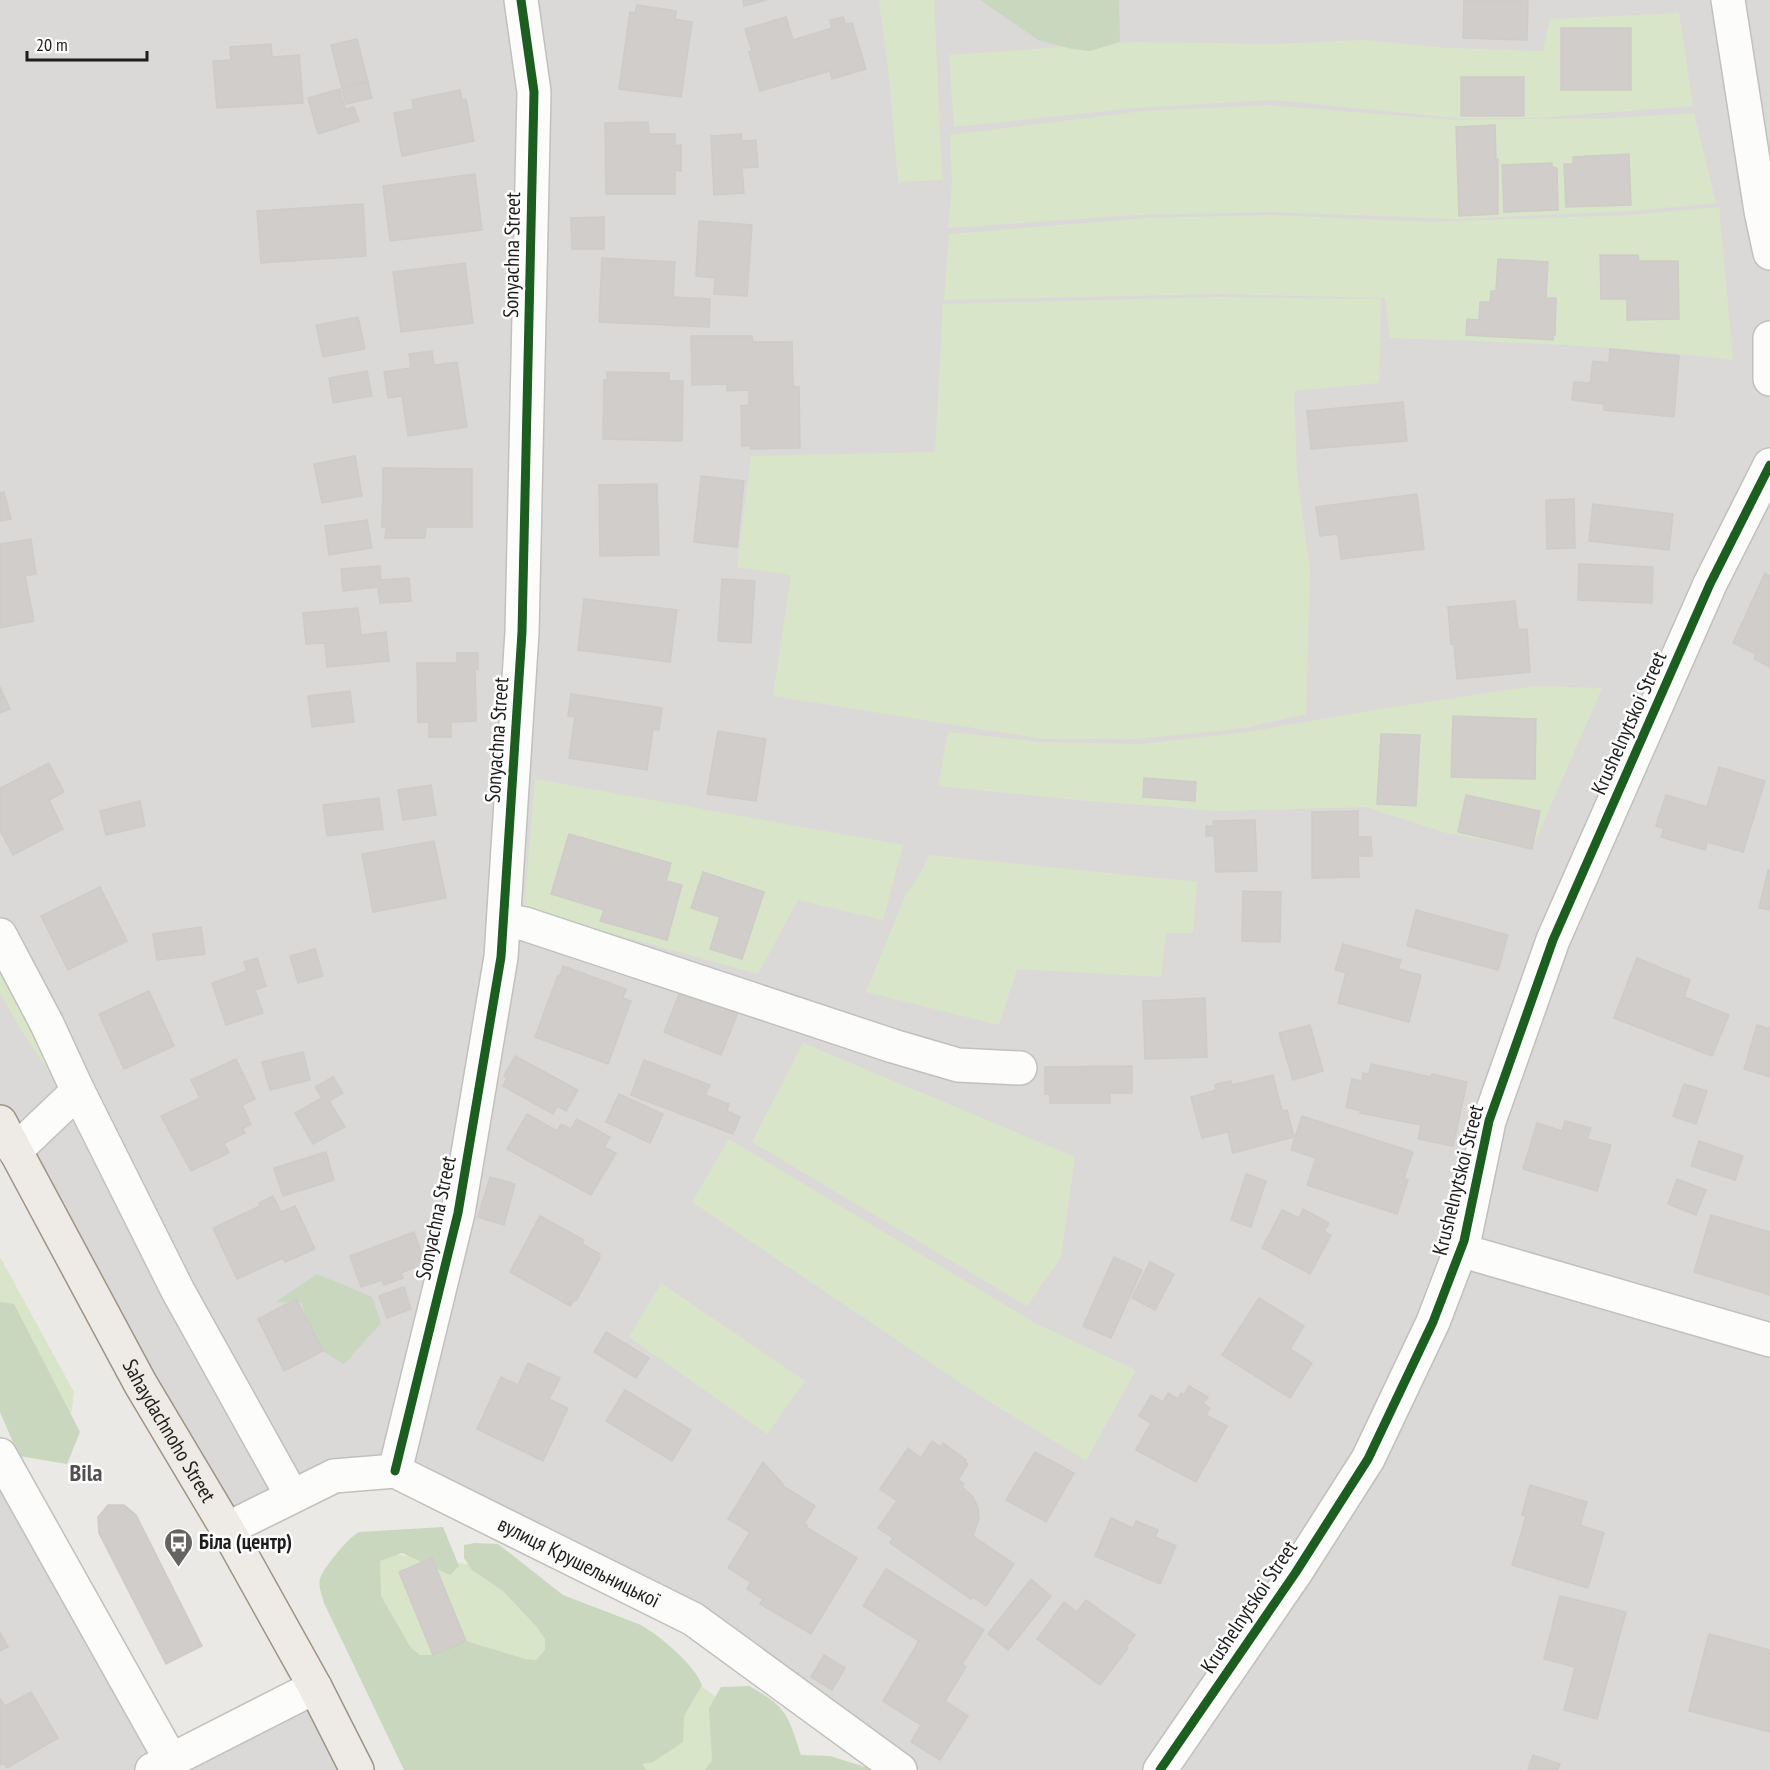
<svg xmlns="http://www.w3.org/2000/svg" width="1770" height="1770" viewBox="0 0 1770 1770" font-family="'PT Sans Narrow',sans-serif">
  <style>
    .residential { fill: #dad9d7 }
    .grass { fill: #d9e5c8 }
    .forest { fill: #c8d7be }
    .building { fill: #d0cdcb; stroke: #cecbc8; stroke-width: 1.5 }
    .lines { fill: none; stroke-linecap: round; stroke-linejoin: round }
    .minor-casing { stroke: #c1c0be; stroke-width: 36 }
    .major-casing { stroke: #9e9485; stroke-width: 36 }
    .minor { stroke: #fcfcfb; stroke-width: 33 }
    .major { stroke: #eeeae5; stroke-width: 33 }
    .cycleway-casing { stroke: #fff; stroke-width: 13 }
    .cycleway { stroke: #1b5e20; stroke-width: 9 }
    .labels { text-anchor: middle; stroke-width: 5; stroke-linejoin: round; paint-order: stroke }
    .street-label { font-size: 21px; fill: #1d1d1d; stroke: #fff }
    .poi-label { font-size: 21px; font-weight: bold; fill: #1d1d1d; stroke: #fff; text-anchor: start }
    .quarter-label { font-size: 24px; font-weight: bold; fill: #505050; stroke: #fff }
  </style>
  <rect width="100%" height="100%" fill="#ebe9e6"/>
  <!-- residential -->
  <g class="residential">
    <polygon points="0,0 1770,0 1770,1770 900,1770 693,1619 395,1471 227,1529 0,1122"/>
    <polygon points="0,1455 171,1760 315,1687 357,1770 0,1770"/>
  </g>
  <!-- grass -->
  <g class="grass">
    <polygon points="879,0 934,0 942,180 898,182 889,76"/>
    <polygon points="1679,13 1693,106 1536,118 1457,118 1272,100 1135,108 954,127 949,55 1133,42 1274,44 1365,40 1448,48 1543,51 1550,19"/>
    <polygon points="1267,105 1455,120 1611,118 1694,113 1716,203 1632,211 1460,219 1269,212 1135,215 948,228 952,184 950,135 1143,111"/>
    <path d="M 1719,207 L 1733,360 C 1619,345 1505,342 1390,338 L 1385,298 L 1217,294 L 944,300 L 949,234 L 1146,218 L 1270,215 L 1431,222 L 1628,215 Z"/>
    <polygon points="1217,297 1381,299 1379,383 1294,391 1297,476 1310,571 1306,714 1244,728 1138,739 1043,739 773,696 791,575 737,567 751,456 935,452 943,304"/>
    <polygon points="1535,686 1602,688 1532,849 1446,833 1366,807 1221,811 1077,800 938,786 948,732 1041,742 1140,744 1248,732 1380,709"/>
    <polygon points="535,779 903,845 883,920 798,900 758,974 524,909"/>
    <polygon points="929,855 1197,882 1193,933 1166,933 1161,977 1017,969 999,1025 866,992 906,894 919,876"/>
    <polygon points="0,954 52,1065 49,1072 18,1025 0,993"/>
    <polygon points="803,1043 1075,1157 1061,1257 1027,1306 752,1142"/>
    <polygon points="729,1139 1035,1323 1136,1370 1086,1461 977,1394 692,1202"/>
    <polygon points="0,1257 74,1392 72,1411 60,1427 0,1396"/>
    <polygon points="661,1283 805,1381 767,1434 629,1337"/>
    <polygon points="371,1551 495,1568 675,1665 803,1766 794,1770 430,1770 337,1571"/>
  </g>
  <!-- forest -->
  <g class="forest">
    <polygon points="980,0 1119,0 1120,42 1090,51 1072,49 1038,40"/>
    <polygon points="317,1274 372,1297 381,1323 344,1364 311,1344 302,1303 276,1302"/>
    <polygon points="0,1302 14,1304 80,1432 67,1464 19,1456 0,1412"/>
    <path d="M 443,1527 L 459,1566 L 450,1575 L 402,1553 L 380,1561 L 381,1596 L 411,1648 L 420,1655 L 432,1655 L 466,1641 L 525,1659 L 536,1660 L 545,1650 L 545,1639 L 537,1627 L 503,1591 L 472,1570 L 464,1558 L 464,1545 L 475,1543 L 498,1544 L 563,1595 L 641,1625 C 660,1636 694,1664 702,1685 L 684,1716 L 683,1742 L 653,1762 L 642,1764 L 646,1770 L 404,1770 L 324,1603 C 322,1595 318,1587 320,1579 C 323,1568 348,1538 359,1532 Z"/>
    <path d="M 749,1686 C 787,1707 788,1715 801,1755 L 830,1756 L 875,1770 L 705,1770 L 712,1760 L 709,1708 L 721,1687 Z"/>
  </g>
  <!-- building -->
  <g class="building">
    <polygon points="743,0 767,0 744,6"/>
    <polygon points="1464,0 1528,0 1527,40 1463,38"/>
    <polygon points="637,5 676,11 675,19 692,22 681,97 619,89 630,12 635,13"/>
    <polygon points="786,17 793,40 832,28 830,20 843,17 845,24 852,23 866,69 832,79 830,71 760,91 749,52 752,51 745,29"/>
    <rect x="1561" y="28" width="70" height="62"/>
    <polygon points="357,39 368,82 342,88 331,45"/>
    <polygon points="271,44 272,57 299,55 303,103 217,108 213,61 231,60 230,47"/>
    <rect x="1461" y="77" width="63" height="39"/>
    <polygon points="368,82 372,98 346,104 342,88"/>
    <polygon points="340,89 345,109 354,107 359,121 318,134 308,98"/>
    <polygon points="460,90 462,100 466,99 474,141 402,156 394,113 414,109 412,100"/>
    <polygon points="648,122 649,134 675,134 675,146 681,145 681,171 675,170 675,194 606,194 605,123"/>
    <polygon points="1495,125 1496,159 1498,159 1498,214 1459,216 1456,127"/>
    <polygon points="741,134 742,141 756,140 758,167 742,168 744,193 714,195 711,136"/>
    <polygon points="1629,154 1631,205 1566,207 1564,164 1573,164 1573,157"/>
    <polygon points="1552,163 1552,167 1557,168 1558,210 1504,212 1502,165"/>
    <polygon points="475,174 482,230 390,241 383,186"/>
    <polygon points="363,204 366,256 261,263 257,211"/>
    <polygon points="604,217 604,249 572,249 571,218"/>
    <polygon points="699,221 752,225 747,296 714,294 715,278 696,276"/>
    <polygon points="1600,255 1638,255 1639,261 1678,261 1679,319 1627,320 1627,299 1601,299"/>
    <polygon points="602,258 675,262 673,297 710,299 709,327 599,322"/>
    <polygon points="1498,259 1548,262 1546,298 1556,298 1555,335 1553,335 1553,340 1466,335 1467,319 1479,320 1480,302 1490,302 1491,291 1496,291"/>
    <polygon points="465,263 473,323 401,332 393,272"/>
    <polygon points="358,317 365,349 323,357 316,325"/>
    <polygon points="691,336 752,336 753,342 792,342 793,386 799,387 800,448 750,449 751,446 742,446 741,406 749,405 749,390 727,391 727,384 692,385"/>
    <polygon points="1610,349 1679,356 1674,417 1604,410 1604,404 1572,400 1574,382 1590,383 1593,361 1609,363"/>
    <polygon points="432,351 434,365 457,362 467,427 408,436 402,396 388,398 384,372 411,368 409,354"/>
    <polygon points="367,371 372,396 333,403 329,378"/>
    <polygon points="607,372 669,373 669,381 683,381 682,441 603,439 604,380 607,380"/>
    <polygon points="1403,402 1407,441 1311,449 1307,411"/>
    <polygon points="355,456 362,496 322,503 314,464"/>
    <polygon points="383,468 472,469 472,527 426,527 425,538 385,538 386,527 382,527"/>
    <polygon points="701,476 744,481 737,547 694,542"/>
    <polygon points="657,484 659,555 600,556 599,485"/>
    <polygon points="4,492 11,519 0,521 0,493"/>
    <polygon points="1417,494 1424,549 1341,559 1338,534 1320,536 1316,507"/>
    <polygon points="1574,499 1575,548 1547,549 1546,500"/>
    <polygon points="1593,504 1673,514 1669,550 1589,541"/>
    <polygon points="367,520 372,548 329,555 325,526"/>
    <polygon points="31,539 36,574 25,576 34,621 0,628 0,544"/>
    <polygon points="1579,564 1653,567 1652,603 1578,600"/>
    <polygon points="380,566 381,580 409,578 411,601 380,603 378,587 343,591 341,569"/>
    <polygon points="1765,573 1770,576 1770,667 1754,659 1756,654 1733,643"/>
    <polygon points="722,579 755,581 751,643 718,641"/>
    <polygon points="584,599 677,610 670,662 578,650"/>
    <polygon points="1515,601 1518,630 1527,629 1530,672 1457,679 1454,644 1451,644 1448,607"/>
    <polygon points="358,608 361,635 386,632 389,661 327,667 325,643 306,644 303,613"/>
    <polygon points="457,653 478,653 478,669 475,670 476,721 451,722 451,737 429,737 429,722 418,722 417,663 457,663"/>
    <polygon points="0,687 10,709 0,713"/>
    <polygon points="350,691 354,722 312,727 308,696"/>
    <polygon points="571,694 662,708 659,730 653,729 647,770 569,758 575,717 568,716"/>
    <polygon points="1453,716 1536,719 1535,779 1451,777"/>
    <polygon points="718,731 766,739 756,801 707,794"/>
    <polygon points="1381,734 1420,735 1416,806 1377,804"/>
    <polygon points="49,763 64,792 49,800 63,829 13,855 0,830 0,788"/>
    <polygon points="1719,767 1765,781 1743,852 1707,842 1705,850 1661,837 1664,829 1656,826 1666,795 1707,807"/>
    <polygon points="1144,778 1196,782 1195,801 1143,797"/>
    <polygon points="431,785 436,815 403,820 398,790"/>
    <polygon points="1466,795 1540,811 1532,849 1458,832"/>
    <polygon points="379,798 383,829 327,836 323,805"/>
    <polygon points="140,801 145,826 106,835 100,811"/>
    <polygon points="1358,811 1358,837 1371,837 1372,856 1358,856 1359,877 1312,878 1312,812"/>
    <polygon points="1255,820 1257,871 1216,872 1214,836 1206,836 1206,826 1214,826 1213,821"/>
    <polygon points="569,834 671,863 666,881 682,885 667,940 600,921 604,910 551,894"/>
    <polygon points="434,841 446,898 373,912 362,854"/>
    <polygon points="1768,870 1770,870 1770,910 1759,908"/>
    <polygon points="703,872 764,892 742,959 710,949 720,917 691,908"/>
    <polygon points="100,887 127,941 68,970 41,916"/>
    <polygon points="1243,891 1281,892 1280,942 1242,941"/>
    <polygon points="1416,910 1508,935 1498,970 1407,946"/>
    <polygon points="201,927 205,954 157,960 153,934"/>
    <polygon points="1343,944 1401,960 1398,969 1421,975 1409,1022 1338,1003 1346,973 1335,970"/>
    <polygon points="315,949 323,976 298,983 290,956"/>
    <polygon points="257,958 266,986 255,990 263,1013 226,1025 212,983 247,971 244,962"/>
    <polygon points="1637,958 1690,980 1684,997 1729,1015 1712,1056 1614,1018"/>
    <polygon points="563,966 626,989 623,998 631,1001 608,1064 535,1037 558,975 560,976"/>
    <polygon points="682,987 739,1010 721,1055 664,1032"/>
    <polygon points="149,991 174,1046 124,1069 99,1014"/>
    <polygon points="1205,998 1207,1057 1145,1059 1143,1001"/>
    <polygon points="1310,1025 1323,1071 1293,1080 1279,1033"/>
    <polygon points="1757,1025 1769,1029 1770,1026 1770,1077 1744,1069"/>
    <polygon points="303,1052 310,1080 270,1090 262,1062"/>
    <polygon points="515,1056 578,1090 566,1111 557,1106 553,1114 503,1086 507,1078 504,1076"/>
    <polygon points="236,1059 255,1099 242,1105 251,1124 242,1129 245,1133 224,1143 229,1153 191,1171 161,1116 200,1098 191,1080"/>
    <polygon points="644,1060 710,1085 705,1095 729,1104 727,1111 740,1117 733,1134 631,1095"/>
    <polygon points="1371,1064 1431,1077 1432,1074 1467,1082 1453,1146 1418,1139 1421,1125 1360,1113 1361,1111 1346,1107 1352,1079 1362,1081 1363,1073 1369,1074"/>
    <polygon points="1132,1066 1132,1093 1110,1093 1110,1103 1050,1103 1050,1094 1045,1094 1045,1067"/>
    <polygon points="1273,1075 1282,1111 1287,1110 1294,1137 1233,1153 1228,1132 1202,1138 1191,1097 1216,1090 1215,1085 1217,1084 1231,1081 1232,1085"/>
    <polygon points="333,1077 343,1093 329,1101 345,1127 313,1144 295,1113 322,1098 315,1087"/>
    <polygon points="1684,1084 1707,1091 1696,1124 1673,1116"/>
    <polygon points="619,1094 663,1114 650,1143 606,1122"/>
    <polygon points="527,1114 557,1131 561,1124 571,1129 577,1119 610,1137 604,1147 616,1153 591,1195 507,1149"/>
    <polygon points="1302,1116 1413,1152 1404,1178 1408,1180 1397,1214 1307,1185 1316,1158 1291,1150"/>
    <polygon points="1565,1121 1591,1128 1587,1139 1611,1145 1597,1191 1523,1169 1537,1123 1562,1131"/>
    <polygon points="1699,1141 1743,1156 1735,1180 1691,1166"/>
    <polygon points="326,1152 334,1180 283,1196 274,1168"/>
    <polygon points="1246,1174 1266,1181 1251,1227 1231,1220"/>
    <polygon points="490,1177 515,1184 504,1225 478,1217"/>
    <polygon points="1677,1179 1706,1190 1696,1215 1668,1204"/>
    <polygon points="273,1196 281,1212 295,1206 315,1249 285,1262 283,1258 237,1279 213,1228 260,1206 259,1203"/>
    <polygon points="1303,1209 1329,1223 1324,1231 1331,1235 1310,1274 1262,1248 1282,1210 1299,1218"/>
    <polygon points="1711,1215 1770,1232 1770,1295 1694,1272"/>
    <polygon points="540,1216 584,1240 582,1244 600,1254 598,1256 600,1258 576,1301 574,1300 570,1306 510,1272"/>
    <polygon points="414,1232 425,1263 401,1273 403,1278 384,1285 382,1280 361,1287 350,1256"/>
    <polygon points="1114,1257 1142,1270 1111,1338 1083,1326"/>
    <polygon points="1150,1262 1174,1274 1155,1310 1132,1298"/>
    <polygon points="404,1287 411,1309 387,1318 379,1296"/>
    <polygon points="1259,1298 1304,1326 1290,1349 1312,1363 1290,1398 1222,1355"/>
    <polygon points="296,1299 323,1351 284,1371 258,1319"/>
    <polygon points="606,1332 649,1358 636,1378 594,1352"/>
    <polygon points="528,1363 560,1378 549,1399 568,1408 543,1461 477,1429 501,1377 518,1385"/>
    <polygon points="1189,1386 1208,1397 1203,1404 1210,1408 1206,1415 1227,1426 1196,1482 1136,1450 1151,1423 1139,1416 1151,1395 1163,1402 1168,1393 1178,1399 1181,1393 1184,1395"/>
    <polygon points="625,1390 691,1430 672,1461 606,1421"/>
    <polygon points="932,1441 941,1447 943,1443 966,1460 965,1462 968,1464 958,1480 964,1484 962,1487 973,1497 978,1508 979,1519 973,1536 1014,1564 986,1606 973,1597 971,1599 890,1543 893,1538 878,1528 897,1501 880,1489 908,1448 921,1458"/>
    <polygon points="1035,1452 1074,1473 1046,1522 1006,1500"/>
    <polygon points="763,1462 783,1484 783,1486 815,1506 804,1524 807,1525 806,1527 857,1558 811,1634 760,1604 763,1599 747,1589 751,1582 728,1568 750,1532 728,1519"/>
    <polygon points="1530,1485 1587,1502 1580,1525 1604,1533 1588,1588 1512,1565 1526,1516 1522,1515"/>
    <polygon points="108,1505 124,1505 136,1515 202,1646 166,1664 99,1533 98,1517"/>
    <polygon points="1111,1518 1133,1528 1136,1521 1158,1530 1155,1537 1176,1546 1160,1584 1095,1556"/>
    <polygon points="432,1558 466,1641 433,1655 399,1572"/>
    <polygon points="886,1569 984,1630 962,1664 966,1667 945,1701 968,1716 940,1760 911,1742 921,1725 883,1701 919,1641 863,1606"/>
    <polygon points="1031,1579 1051,1596 1008,1650 988,1634"/>
    <polygon points="1560,1596 1626,1612 1597,1719 1564,1710 1575,1667 1544,1659"/>
    <polygon points="1086,1600 1135,1635 1126,1647 1128,1648 1100,1685 1037,1639 1064,1602 1077,1612"/>
    <polygon points="0,1632 8,1647 0,1651"/>
    <polygon points="1709,1634 1770,1650 1770,1732 1689,1711"/>
    <polygon points="824,1655 845,1668 832,1690 811,1677"/>
    <polygon points="31,1692 58,1738 7,1768 4,1763 0,1765 0,1699 5,1706"/>
    <polygon points="1533,1755 1560,1764 1558,1770 1528,1770"/>
  </g>
  <g class="lines">
    <defs>
      <g id="minor">
        <polyline points="1728,0 1761,211 1770,253"/>
        <polyline points="1770,338 1770,379"/>
        <polyline points="504,920 525,924 893,1046 958,1065 1020,1068"/>
        <polyline points="0,935 47,1024 78,1091 15,1151"/>
        <polyline points="78,1091 178,1291 292,1496"/>
        <polyline points="1460,1250 1770,1340"/>
        <polyline points="0,1455 171,1760"/>
        <polyline points="395,1471 458,1213 501,957 522,632 534,92 521,0"/>
        <path id="s1" d="M 227,1529 L 334,1476 L 395,1471 L 693,1619 L 900,1770"/>
        <polyline points="152,1770 315,1687"/>
        <polyline points="1160,1770 1296,1572 1368,1459 1433,1322 1464,1241 1489,1121 1553,940 1710,584 1770,465"/>
      </g>
      <g id="major">
        <path id="s2" d="M 0,1122 L 140,1383 L 227,1529 L 315,1687 L 357,1770"/>
      </g>
    </defs>
    <!-- minor casing -->
    <use href="#minor" class="minor-casing"/>
    <!-- major casing -->
    <use href="#major" class="major-casing"/>
    <!-- minor -->
    <use href="#minor" class="minor"/>
    <!-- major -->
    <use href="#major" class="major"/>
    <defs>
      <g id="cycleway">
        <polyline points="395,1471 458,1213 501,957 522,632 534,92 521,0"/>
        <polyline points="1160,1770 1296,1572 1368,1459 1433,1322 1464,1241 1489,1121 1553,940 1710,584 1770,465"/>
      </g>
    </defs>
    <!-- cycleway casing -->
    <use href="#cycleway" class="cycleway-casing"/>
    <!-- cycleway -->
    <use href="#cycleway" class="cycleway"/>
  </g>
  <!-- icons -->
  <defs>
    <symbol id="bus-pin" viewBox="-11 -11 22 30"><path d="M0 17L-7.5 6A9.5 9.5 0 1 1 7.5 6Z" fill="#656463" stroke="#fff"/><path d="M-5-6H5V4H4V6H2V4H-2V6H-4V4H-5ZM-3.5-4V0h7V-4ZM-3.5 1.2v1.5H-2V1.2ZM2 1.2v1.5H3.5V1.2Z" fill="#fff"/></symbol>
  </defs>
  <g fill-rule="evenodd">
    <use href="#bus-pin" x="162" y="1526" width="33" height="45"/>
  </g>
  <g class="labels">
    <!-- street labels -->
    <g class="street-label">
      <text transform="translate(512 255) rotate(-89)" y="7">Sonyachna Street</text>
      <text transform="translate(1629 723) rotate(-66)" y="7">Krushelnytskoi Street</text>
      <text transform="translate(497 740) rotate(-86)" y="7">Sonyachna Street</text>
      <text transform="translate(1458 1180) rotate(-76)" y="7">Krushelnytskoi Street</text>
      <text transform="translate(436 1218) rotate(-78)" y="7">Sonyachna Street</text>
      <text dy="7" stroke="none"><textPath href="#s2" startOffset="352">Sahaydachnoho Street</textPath></text>
      <text dy="7" stroke="none"><textPath href="#s1" startOffset="386">вулиця Крушельницької</textPath></text>
      <text transform="translate(1249 1607) rotate(-56)" y="7">Krushelnytskoi Street</text>
    </g>
    <!-- poi labels -->
    <g class="poi-label">
      <text x="199" y="1549">Біла (центр)</text>
    </g>
    <!-- quarter labels -->
    <g class="quarter-label">
      <text x="86" y="1481">Bila</text>
    </g>
  </g>
  <!-- scale -->
  <path d="M27 51v9h120v-9" fill="none" stroke="#1d1d1d" stroke-width="3"/>
  <text x="36" y="51" font-size="18" fill="#1d1d1d" stroke="#ffffff" stroke-width="4.5" paint-order="stroke">20 m</text>
</svg>
